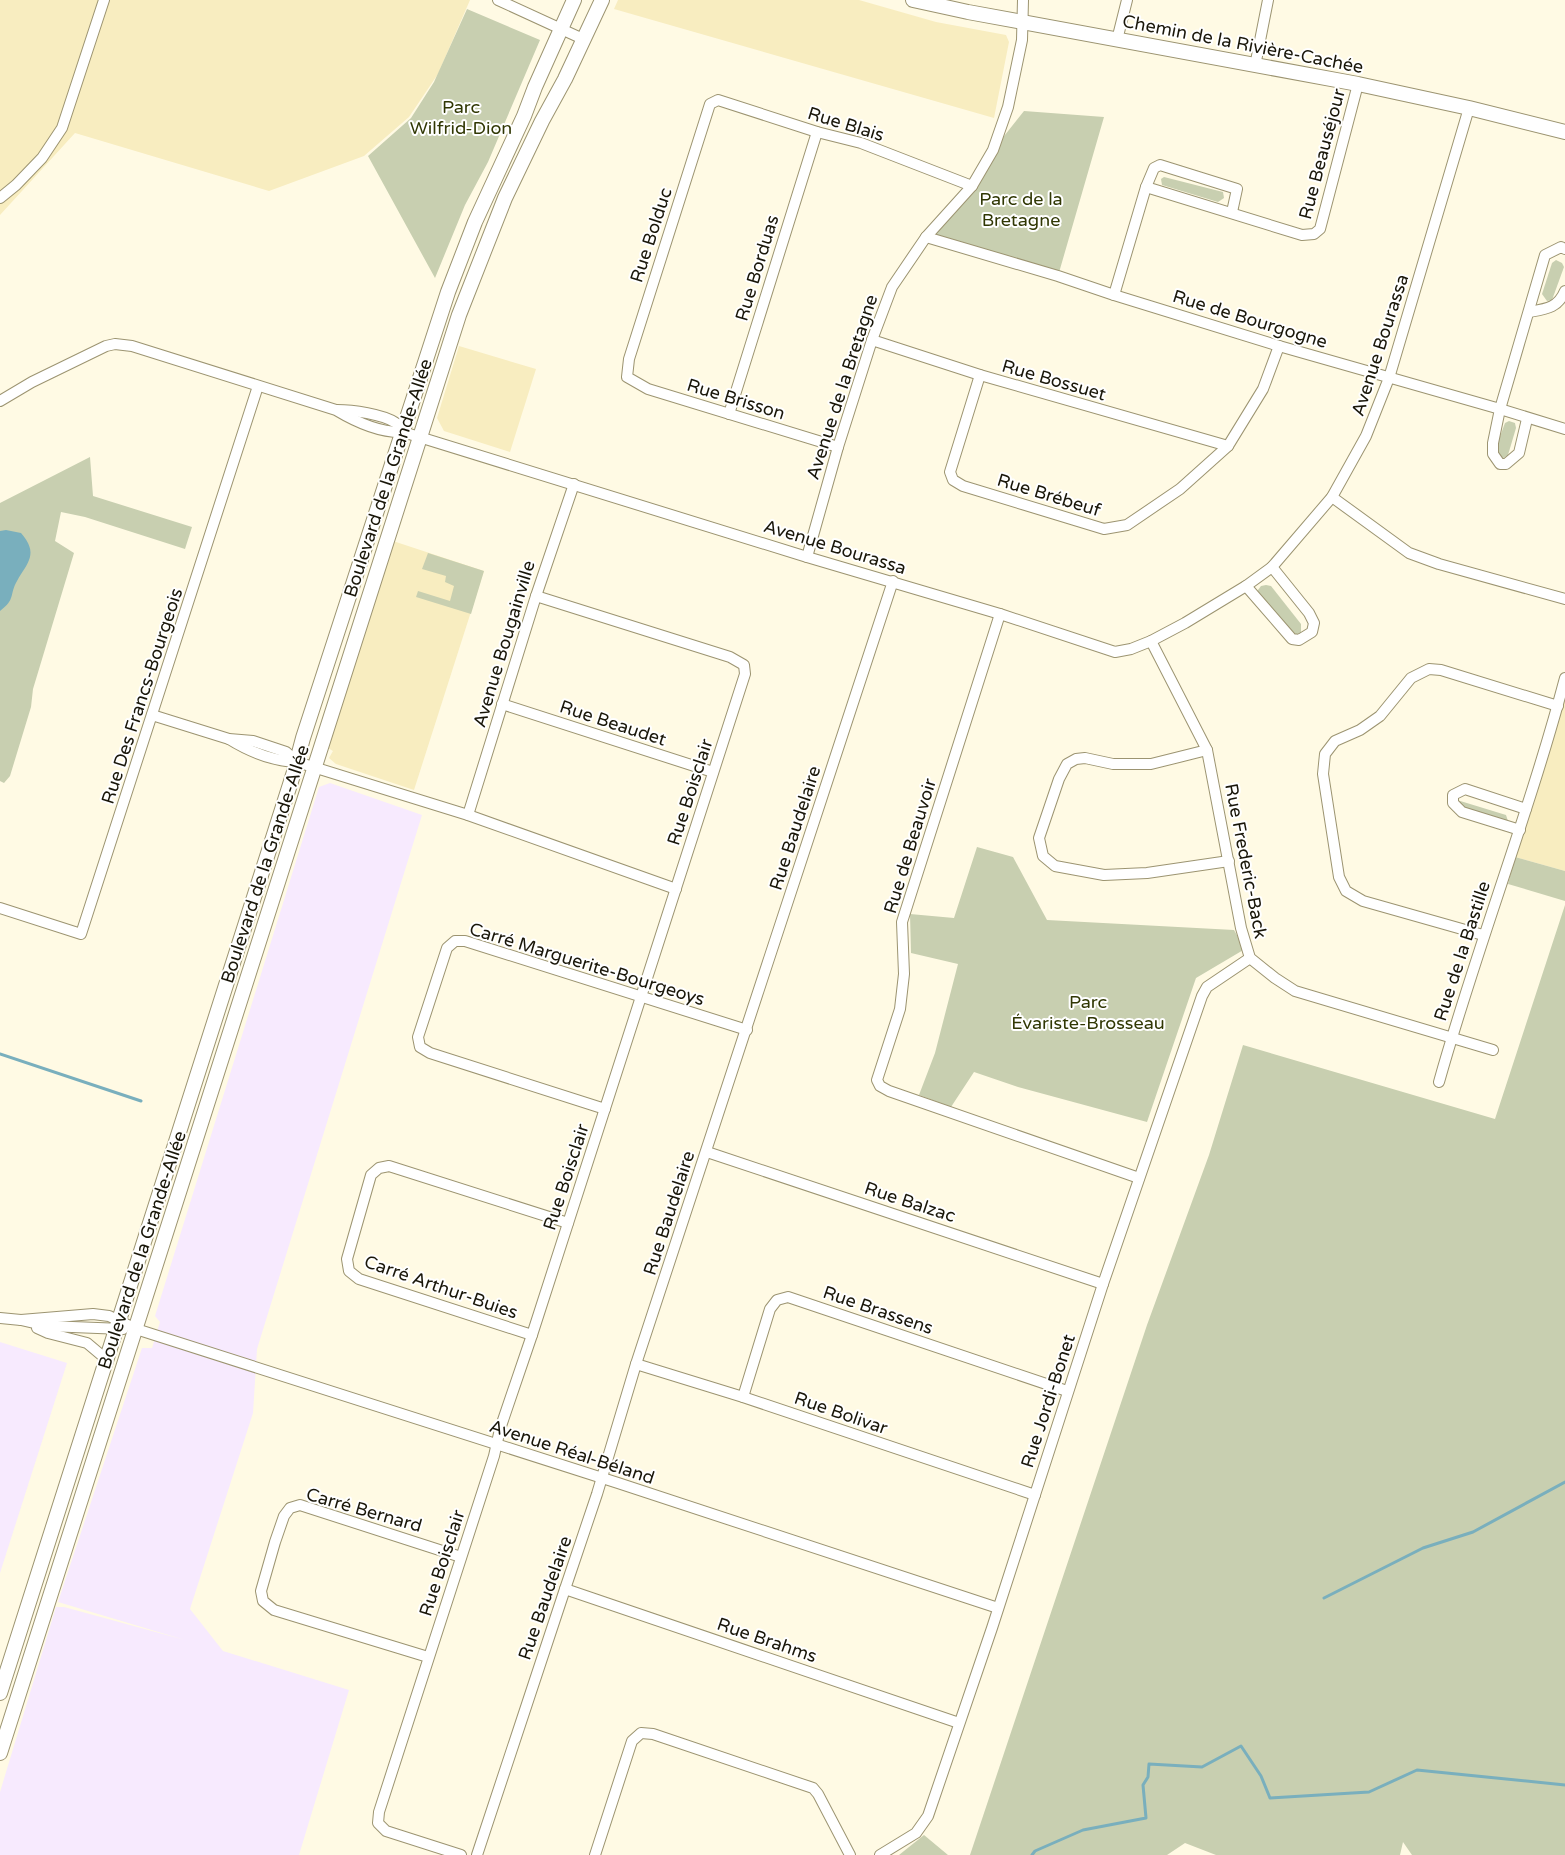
<svg xmlns="http://www.w3.org/2000/svg" width="1565" height="1855" viewBox="0 0 1565 1855" font-family="'Varela Round',sans-serif">
  <style>
    .built { fill: #f8edc0 }
    .industrial { fill: #f7eafe }
    .green { fill: #c8cfb0 }
    .water { fill: #79afbd }
    .lines { fill: none; stroke-linecap: round; stroke-linejoin: round }
    .stream { stroke: #79afbd; stroke-width: 3 }
    .street-casing { stroke: #9c9471; stroke-width: 12 }
    .secondary-casing { stroke: #9c9471; stroke-width: 16 }
    .street { stroke: #fff; stroke-width: 10 }
    .secondary { stroke: #fff; stroke-width: 14 }
    .labels { text-anchor: middle; stroke-width: 4; stroke-linejoin: round; paint-order: stroke }
    .street-label { font-size: 18px; fill: #191609; stroke: #fff }
    .park-label { font-size: 18px; fill: #303703; stroke: #fff }
  </style>
  <rect width="100%" height="100%" fill="#fffae4"/>
  <!-- built -->
  <g class="built">
    <polygon points="0,0 470,0 438,74 409,117 364,156 269,191 75,133 0,215"/>
    <polygon points="618,0 859,0 936,22 1006,35 1009,42 994,118 614,9"/>
    <polygon points="459,346 536,369 510,452 444,431 437,418"/>
    <polygon points="393,541 484,571 414,790 336,764 329,758 333,751 328,748"/>
    <polygon points="1565,691 1565,871 1515,857"/>
  </g>
  <!-- industrial -->
  <g class="industrial">
    <polygon points="330,783 422,815 257,1349 253,1413 190,1609 223,1651 349,1690 299,1855 0,1855 0,1792 56,1607 64,1607 185,1640 58,1602 142,1348 152,1348 160,1322 155,1316 319,787"/>
    <polygon points="0,1342 67,1363 0,1573"/>
  </g>
  <!-- green -->
  <g class="green">
    <polygon points="467,9 540,40 488,162 465,205 435,278 368,156 411,118 434,82"/>
    <polygon points="1024,111 1104,117 1058,276 926,237 972,186 993,150"/>
    <polygon points="1164,177 1223,192 1224,198 1218,202 1162,185 1161,179"/>
    <polygon points="1556,260 1562,263 1564,267 1552,300 1547,301 1542,294 1552,263"/>
    <polygon points="1509,421 1515,423 1516,428 1508,455 1502,459 1498,457 1495,450 1505,423"/>
    <polygon points="90,457 93,496 192,527 185,549 85,517 61,512 55,541 74,553 33,689 31,707 10,776 4,783 0,781 0,503"/>
    <polygon points="428,553 484,571 471,614 416,597 418,591 450,601 454,586 445,582 446,576 422,569"/>
    <polygon points="1266,585 1271,586 1301,624 1301,633 1297,637 1258,596 1258,590 1261,586"/>
    <polygon points="1457,800 1506,815 1508,821 1455,808"/>
    <polygon points="977,847 1013,857 1047,920 1234,930 1245,949 1196,978 1147,1122 1018,1087 974,1072 951,1107 919,1095 935,1053 958,964 911,953 910,914 954,918"/>
    <polygon points="1515,857 1565,871 1565,901 1508,884"/>
    <polygon points="1565,905 1565,1855 1412,1855 1403,1842 1400,1855 1216,1855 1185,1843 1167,1855 970,1855 1147,1325 1209,1155 1243,1045 1495,1119"/>
    <polygon points="924,1835 948,1855 949,1855 899,1855"/>
  </g>
  <!-- water -->
  <path class="water" d="M 6,530 L 21,533 C 39,554 28,562 17,581 C 9,595 16,599 0,611 L 0,531 Z"/>
  <g class="lines">
    <!-- stream -->
    <g class="stream">
      <polyline points="0,1054 141,1101"/>
      <polyline points="1324,1598 1423,1548 1473,1532 1565,1482"/>
      <polyline points="1032,1855 1035,1851 1083,1830 1146,1818 1143,1785 1148,1777 1149,1764 1202,1767 1241,1746 1261,1776 1270,1798 1369,1792 1417,1770 1565,1785"/>
    </g>
    <defs>
      <g id="street">
        <polyline points="498,0 583,39"/>
        <polyline points="1117,40 1127,0"/>
        <polyline points="1255,66 1268,0"/>
        <polyline points="1146,187 1302,235 1314,234 1320,229 1358,84"/>
        <polyline points="0,198 16,185 42,158 62,128 104,0"/>
        <polyline points="926,237 1058,276 1114,295 1279,346 1500,409 1565,429"/>
        <polyline points="1114,295 1146,187 1154,168 1160,165 1237,189 1232,212"/>
        <path d="M 1529,312 C 1546,309 1558,308 1565,291"/>
        <polyline points="872,340 980,375 1228,446"/>
        <polyline points="980,375 950,472 953,480 963,486 1104,529 1127,525 1180,489 1228,446 1263,389 1279,346"/>
        <path d="M 0,401 L 32,382 L 106,346 L 115,344 L 132,346 L 336,410 C 356,422 380,433 403,432 L 807,557 L 1000,614 L 1115,652 L 1131,649 L 1151,641 L 1185,623 L 1246,586 L 1272,567 L 1332,497 L 1366,436 L 1389,378 L 1469,108"/>
        <path d="M 337,410 C 352,410 383,414 396,423 C 398,425 401,429 403,432"/>
        <polyline points="729,414 817,132"/>
        <polyline points="1527,419 1519,453 1506,464 1500,464 1493,454 1493,443 1500,409 1545,255 1561,247 1565,249"/>
        <polyline points="838,447 648,389 627,377 629,359 710,104 718,100 817,132 861,143 972,186"/>
        <polyline points="1332,497 1409,553 1439,564 1565,599"/>
        <polyline points="807,557 838,447 872,340 892,287 926,237 972,186 993,150 1008,107 1022,40 1023,0"/>
        <polyline points="1246,586 1292,639 1299,640 1312,632 1314,623 1309,613 1272,567"/>
        <polyline points="1000,614 902,922 904,974 900,1009 877,1080 880,1086 889,1091 1139,1178"/>
        <polyline points="1151,641 1207,750 1241,928 1250,958 1275,978 1295,991 1493,1050"/>
        <polyline points="502,704 713,772"/>
        <polyline points="152,715 229,739 253,741 286,752 297,762"/>
        <path d="M 229,739 C 250,752 271,761 297,762 L 468,815 L 676,889"/>
        <polyline points="1207,750 1151,764 1113,764 1085,758 1076,759 1067,764 1059,779 1039,838 1043,856 1055,866 1104,875 1147,873 1229,861"/>
        <polyline points="468,815 536,596 574,484"/>
        <polyline points="1520,830 1462,812 1453,803 1453,795 1465,789 1526,809"/>
        <polyline points="0,908 81,934 258,386"/>
        <polyline points="1483,935 1363,901 1346,891 1339,877 1323,774 1325,754 1335,741 1360,730 1380,716 1411,678 1429,669 1441,670 1558,706"/>
        <path d="M 1439,1082 C 1477,946 1529,814 1565,678"/>
        <polyline points="605,1109 430,1053 420,1047 418,1037 447,948 455,941 465,941 747,1030"/>
        <polyline points="707,1152 1103,1284"/>
        <polyline points="0,1318 21,1320 47,1326 123,1329"/>
        <polyline points="21,1320 93,1314 109,1316 136,1329 618,1483 998,1608"/>
        <polyline points="37,1328 48,1333 87,1343 106,1359"/>
        <polyline points="532,1335 359,1279 349,1271 347,1259 371,1175 379,1168 389,1166 568,1223"/>
        <polyline points="636,1364 743,1397 1035,1495"/>
        <polyline points="743,1397 770,1309 777,1300 788,1297 1067,1391"/>
        <polyline points="565,1589 959,1723"/>
        <polyline points="428,1657 274,1610 263,1601 261,1591 275,1542 284,1516 290,1508 300,1505 461,1557"/>
        <polyline points="461,1855 386,1831 378,1823 379,1812 494,1456 500,1429 532,1335 745,674 744,665 730,657 536,596"/>
        <polyline points="477,1855 565,1589 597,1494 636,1364 893,581"/>
        <polyline points="595,1855 632,1741 641,1733 653,1734 813,1788 818,1794 850,1855"/>
        <polyline points="880,1855 916,1833 928,1816 992,1628 1103,1284 1202,996 1207,987 1250,958"/>
      </g>
      <g id="secondary">
        <polyline points="913,0 968,12 1358,84 1469,108 1565,132"/>
        <polyline points="0,1693 294,772 303,738 448,292 475,222 524,116 535,87 574,0"/>
        <polyline points="0,1753 459,315 505,198 542,121 565,79 602,0"/>
      </g>
    </defs>
    <!-- street casing -->
    <use href="#street" class="street-casing"/>
    <!-- secondary casing -->
    <use href="#secondary" class="secondary-casing"/>
    <!-- street -->
    <use href="#street" class="street"/>
    <!-- secondary -->
    <use href="#secondary" class="secondary"/>
  </g>
  <g class="labels">
    <!-- street labels -->
    <g class="street-label">
      <text transform="translate(1243 44) rotate(11)" y="6">Chemin de la Rivière-Cachée</text>
      <text transform="translate(846 124) rotate(17)" y="6">Rue Blais</text>
      <text transform="translate(1322 154) rotate(-75)" y="6">Rue Beauséjour</text>
      <text transform="translate(651 235) rotate(-72)" y="6">Rue Bolduc</text>
      <text transform="translate(757 268) rotate(-73)" y="6">Rue Borduas</text>
      <text transform="translate(1250 319) rotate(17)" y="6">Rue de Bourgogne</text>
      <text transform="translate(1380 345) rotate(-72)" y="6">Avenue Bourassa</text>
      <text transform="translate(1054 380) rotate(16)" y="6">Rue Bossuet</text>
      <text transform="translate(842 387) rotate(-72)" y="6">Avenue de la Bretagne</text>
      <text transform="translate(736 399) rotate(17)" y="6">Rue Brisson</text>
      <text transform="translate(388 478) rotate(-72)" y="6">Boulevard de la Grande-Allée</text>
      <text transform="translate(1049 495) rotate(17)" y="6">Rue Brébeuf</text>
      <text transform="translate(835 547) rotate(17)" y="6">Avenue Bourassa</text>
      <text transform="translate(504 644) rotate(-73)" y="6">Avenue Bougainville</text>
      <text transform="translate(142 696) rotate(-72)" y="6">Rue Des Francs-Bourgeois</text>
      <text transform="translate(613 723) rotate(18)" y="6">Rue Beaudet</text>
      <text transform="translate(690 792) rotate(-72)" y="6">Rue Boisclair</text>
      <text transform="translate(795 828) rotate(-72)" y="6">Rue Baudelaire</text>
      <text transform="translate(910 846) rotate(-73)" y="6">Rue de Beauvoir</text>
      <text transform="translate(1246 861) rotate(79)" y="6">Rue Frederic-Back</text>
      <text transform="translate(265 864) rotate(-72)" y="6">Boulevard de la Grande-Allée</text>
      <text transform="translate(1462 951) rotate(-72)" y="6">Rue de la Bastille</text>
      <text transform="translate(587 964) rotate(17)" y="6">Carré Marguerite-Bourgeoys</text>
      <text transform="translate(566 1177) rotate(-72)" y="6">Rue Boisclair</text>
      <text transform="translate(910 1202) rotate(18)" y="6">Rue Balzac</text>
      <text transform="translate(669 1213) rotate(-72)" y="6">Rue Baudelaire</text>
      <text transform="translate(142 1250) rotate(-72)" y="6">Boulevard de la Grande-Allée</text>
      <text transform="translate(441 1287) rotate(19)" y="6">Carré Arthur-Buies</text>
      <text transform="translate(878 1310) rotate(19)" y="6">Rue Brassens</text>
      <text transform="translate(1048 1401) rotate(-72)" y="6">Rue Jordi-Bonet</text>
      <text transform="translate(841 1413) rotate(19)" y="6">Rue Bolivar</text>
      <text transform="translate(572 1452) rotate(18)" y="6">Avenue Réal-Béland</text>
      <text transform="translate(364 1510) rotate(16)" y="6">Carré Bernard</text>
      <text transform="translate(442 1563) rotate(-72)" y="6">Rue Boisclair</text>
      <text transform="translate(545 1598) rotate(-71)" y="6">Rue Baudelaire</text>
      <text transform="translate(767 1640) rotate(19)" y="6">Rue Brahms</text>
    </g>
    <!-- park labels -->
    <g class="park-label">
      <text x="461" y="113">Parc<tspan x="461" dy="21">Wilfrid-Dion</tspan></text>
      <text x="1021" y="205">Parc de la<tspan x="1021" dy="21">Bretagne</tspan></text>
      <text x="1088" y="1008">Parc<tspan x="1088" dy="21">Évariste-Brosseau</tspan></text>
    </g>
  </g>
</svg>
